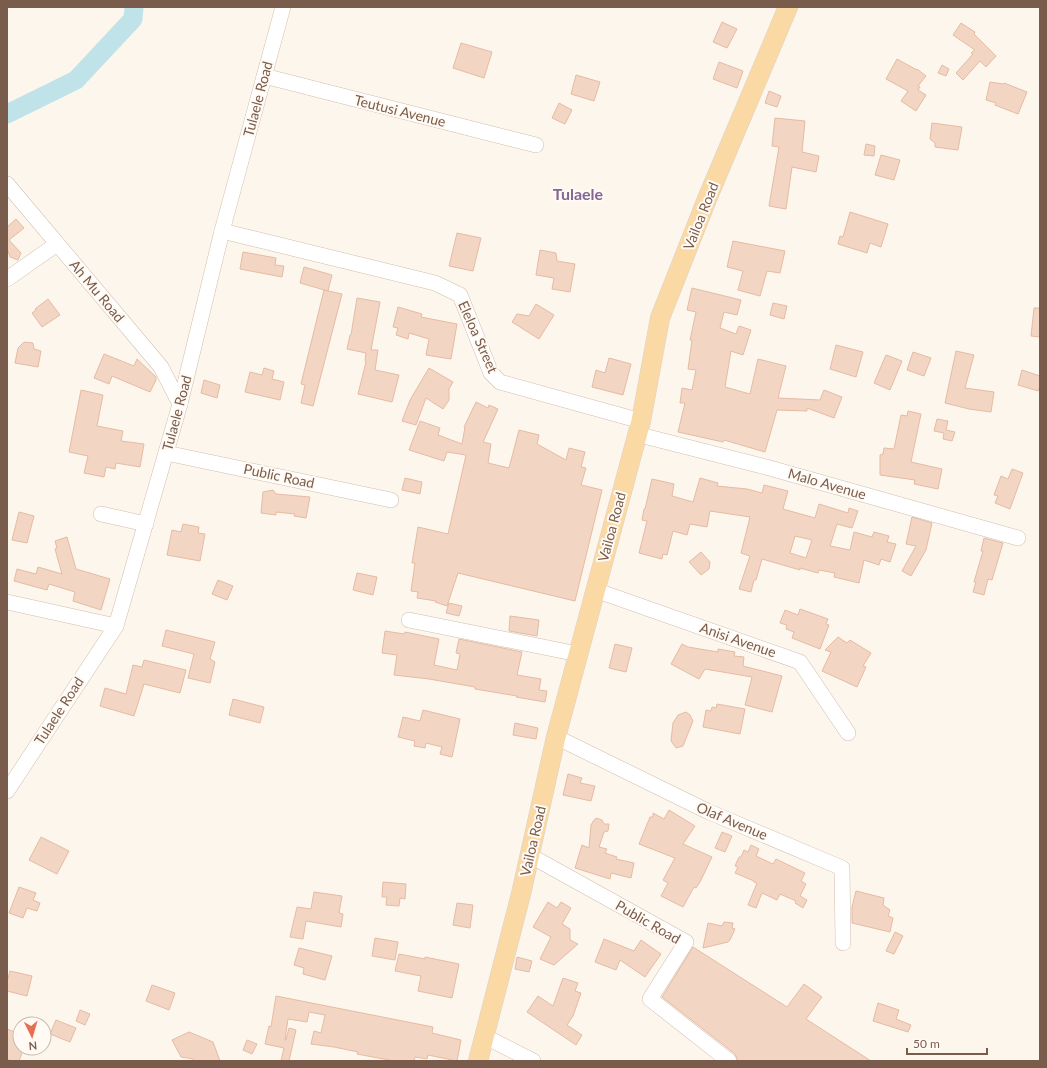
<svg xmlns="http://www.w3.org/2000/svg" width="1047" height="1068" viewBox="0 0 1047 1068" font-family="Lato,sans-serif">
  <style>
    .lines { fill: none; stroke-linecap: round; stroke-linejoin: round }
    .river { stroke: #bfe3e8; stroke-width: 19 }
    .building { fill: #f3d5c3; stroke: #e6bba3; fill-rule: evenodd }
    .minor-casing { stroke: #d1beb0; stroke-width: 16 }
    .major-casing { stroke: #dad1cd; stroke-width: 20 }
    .minor { stroke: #fff; stroke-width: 15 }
    .major { stroke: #fbd9a5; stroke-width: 19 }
    .labels { text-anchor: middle; stroke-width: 4; stroke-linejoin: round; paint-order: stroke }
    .street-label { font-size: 14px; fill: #7a5c4d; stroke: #fffaf3 }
    .quarter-label { font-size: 16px; font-weight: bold; fill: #846695; stroke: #fffaf3 }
  </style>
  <rect width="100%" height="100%" fill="#fdf6ec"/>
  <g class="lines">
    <!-- river -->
    <polyline class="river" points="7,114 76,80 133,19 134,7"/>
  </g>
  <!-- building -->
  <g class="building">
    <polygon points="722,22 737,29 727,48 713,42"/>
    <polygon points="961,23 975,32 974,34 996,56 986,67 980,61 963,80 956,73 973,54 971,53 975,50 953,35"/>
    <polygon points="461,43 492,52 484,78 453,68"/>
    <polygon points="897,59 917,70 917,69 926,76 918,86 920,87 918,90 926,95 916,111 901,101 908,91 886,79"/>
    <polygon points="719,62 743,71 737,88 713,79"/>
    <polygon points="942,65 949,69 946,76 938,73"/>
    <polygon points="576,75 600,82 594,101 571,94"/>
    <polygon points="990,82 1003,84 1004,83 1027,92 1018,114 995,105 996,103 986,100"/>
    <polygon points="769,91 781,96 777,107 765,103"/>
    <polygon points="559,103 572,110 565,124 552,118"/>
    <polygon points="775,118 805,121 802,152 819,156 816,172 792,167 786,209 769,206 779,147 772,146"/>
    <polygon points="932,123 962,127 958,150 935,147 935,143 930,139"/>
    <polygon points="866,144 875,146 874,156 864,155"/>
    <polygon points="881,155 900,160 894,180 875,175"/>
    <polygon points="850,212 888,224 881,247 870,243 867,253 838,244 840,236 843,237"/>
    <polygon points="16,219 24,228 9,240 21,253 18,260 10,257 7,248 7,227"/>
    <polygon points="457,233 481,238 473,271 449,266"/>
    <polygon points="733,241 785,251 780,273 767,271 760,296 738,290 743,271 727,267"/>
    <polygon points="540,250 556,253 557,261 575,264 570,292 552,289 554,278 536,275"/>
    <polygon points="243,252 276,258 275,265 284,266 282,277 240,269"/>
    <polygon points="304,267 332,275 328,291 300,283"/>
    <polygon points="692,288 741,300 737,315 724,312 720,328 736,334 739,326 751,330 743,355 731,351 725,387 750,394 758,359 786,366 778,398 820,400 824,390 842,397 834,418 807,408 807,411 777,410 765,452 724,440 723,442 678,432 685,403 680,403 682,388 692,390 696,370 688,369 692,340 690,340 696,312 687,310"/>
    <polygon points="324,290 342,294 313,406 301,403 305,385 301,384"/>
    <polygon points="357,298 380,302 371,350 378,350 375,370 399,375 392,402 358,394 366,362 365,361 366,353 347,349 350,335 351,335"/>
    <polygon points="48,299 60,315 42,327 32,313 36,310 35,309"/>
    <polygon points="773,303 787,306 784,319 770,315"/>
    <polygon points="536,304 554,315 539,339 512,322 517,314 529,316"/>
    <polygon points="398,307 422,314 421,317 457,324 451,359 426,355 429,339 409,333 408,339 396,335 398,328 393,327"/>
    <polygon points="1034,308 1040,308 1040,337 1031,336"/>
    <polygon points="24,342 33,343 34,349 41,351 38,367 15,363 18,348"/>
    <polygon points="836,345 863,352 856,377 830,369"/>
    <polygon points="956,351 974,355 965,388 994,392 991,412 969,409 945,403"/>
    <polygon points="913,352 931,358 924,376 907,370"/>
    <polygon points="104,354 134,366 137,359 156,377 156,380 150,392 112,376 109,384 94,378"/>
    <polygon points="886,355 902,361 890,390 874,383"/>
    <polygon points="609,358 631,364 623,395 592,387 596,370 605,373"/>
    <polygon points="264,368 274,371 272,379 284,382 280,400 245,392 250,372 262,375"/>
    <polygon points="429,368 453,382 449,389 449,400 443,409 426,398 416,425 402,421 410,400"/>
    <polygon points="1022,370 1040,376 1040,385 1038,391 1018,385"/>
    <polygon points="204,380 220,385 217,398 201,393"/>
    <polygon points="81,390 103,395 97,426 123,431 121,441 144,444 140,467 116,463 115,469 106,467 104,477 84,473 88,456 69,452"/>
    <polygon points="476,402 488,408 489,405 498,409 483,442 491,444 488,463 509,468 519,430 539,435 537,444 566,460 569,448 585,452 581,467 586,468 581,485 602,490 575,601 458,573 447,606 435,602 436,601 417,598 418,592 411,591 415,563 412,563 418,527 448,534 466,455 447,452 444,461 409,450 420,421 440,428 438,435 462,444 465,427 464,427"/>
    <polygon points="908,411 921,414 911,462 942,469 938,489 914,484 915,480 880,475 880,455 883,454 884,448 894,449 901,415 907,416"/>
    <polygon points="937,419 948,421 946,430 955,432 952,441 943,439 944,433 934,431"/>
    <polygon points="1012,469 1023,473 1010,509 995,503 998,496 994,495 1001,476 1008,479"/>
    <polygon points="405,478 422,482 420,494 402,490"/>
    <path d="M 700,478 L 718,483 L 717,486 L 747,489 L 762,493 L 764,485 L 788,491 L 783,509 L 815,518 L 819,504 L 848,513 L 849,508 L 858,511 L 852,528 L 837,524 L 830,546 L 850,550 L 854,532 L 872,537 L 874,532 L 889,536 L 887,542 L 896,544 L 890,562 L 881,559 L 879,565 L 864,560 L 859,583 L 834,577 L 835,573 L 819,570 L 818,573 L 800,568 L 800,570 L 762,559 L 756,580 L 754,580 L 751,592 L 739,589 L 750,556 L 741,553 L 750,517 L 710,511 L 707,527 L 690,524 L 687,535 L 673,531 L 667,555 L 663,554 L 662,559 L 639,553 L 647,521 L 642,520 L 644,509 L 645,509 L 652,479 L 674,484 L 672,496 L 693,502 ZM 795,536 L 812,540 L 806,558 L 790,553 Z"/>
    <polygon points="273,490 276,494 310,497 306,518 294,516 295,514 276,512 276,515 261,513 263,492"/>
    <polygon points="19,512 34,516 27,543 12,540"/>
    <polygon points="912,517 932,523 926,550 911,576 902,571 916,546 906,544"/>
    <polygon points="183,524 199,527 198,533 205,534 200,561 167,555 172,530 181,532"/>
    <polygon points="67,537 76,569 110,579 101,610 73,601 75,592 49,584 47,590 14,581 17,569 36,574 38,567 62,574 55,549 57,548 55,541"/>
    <polygon points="984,538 1003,543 992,580 988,579 984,595 973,592 976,582 974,582 983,551 981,551"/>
    <polygon points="701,552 710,562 709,569 701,575 689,562"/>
    <polygon points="357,573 377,577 373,595 353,590"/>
    <polygon points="218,580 233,586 227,600 212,594"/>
    <polygon points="449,603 462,606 459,616 446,613"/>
    <polygon points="800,609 828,619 826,624 829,625 820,649 792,638 794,632 786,629 787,625 780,623 785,610 798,615"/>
    <polygon points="510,616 539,620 537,636 509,631"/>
    <polygon points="166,630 215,642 210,659 215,662 210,683 188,678 194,654 162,646"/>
    <polygon points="385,631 404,634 405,632 439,639 434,665 457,670 460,654 456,653 459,639 522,652 517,675 541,679 539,690 547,691 545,702 516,697 517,696 475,689 475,687 429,679 394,675 397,655 382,653"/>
    <polygon points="838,637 847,643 850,640 871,653 863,666 866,667 857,687 822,671 831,652 825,650"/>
    <polygon points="615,644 632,648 626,672 609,668"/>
    <polygon points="682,644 688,647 718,652 718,649 735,652 734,656 744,657 743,666 782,676 772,712 745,705 752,677 705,669 699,679 671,664"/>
    <polygon points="144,660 186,670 180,693 144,684 134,716 100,706 105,688 126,694 133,665 142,667"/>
    <polygon points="233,699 264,707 260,723 229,715"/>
    <polygon points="717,704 745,709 740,734 703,727 706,710 711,711 712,707 716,708"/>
    <polygon points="423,710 460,719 452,757 440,754 442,747 426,743 425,748 414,746 415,741 398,737 403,717 420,721"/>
    <polygon points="686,712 690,715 693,721 683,746 676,748 671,741 673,723 678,715"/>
    <polygon points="515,723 538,728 536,739 513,735"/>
    <polygon points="568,774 582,778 580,783 595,786 591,801 563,795"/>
    <polygon points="669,810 695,826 683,844 712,857 700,882 696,888 694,887 683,907 661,896 668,883 663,880 675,858 639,844 650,817 653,817 653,813 664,819"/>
    <polygon points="596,818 602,820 604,824 609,824 608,831 604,832 599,847 607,849 605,853 617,857 616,859 634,863 631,878 611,873 610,879 575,868 582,845 589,848 591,825 594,820"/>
    <polygon points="722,832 732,836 725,852 715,848"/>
    <polygon points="41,837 69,851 57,874 29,860"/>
    <polygon points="751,845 759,849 756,856 773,864 776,859 805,873 801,881 806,884 800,896 807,900 803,908 795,903 796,901 780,894 777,900 762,893 756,908 748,905 757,883 754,882 754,881 735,873 738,867 735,866 739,857 741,857 744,850 748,852"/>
    <polygon points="383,882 406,884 405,899 400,898 399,906 386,905 387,897 382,897"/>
    <polygon points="19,887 36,893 33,900 40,903 37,911 27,908 23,918 9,913"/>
    <polygon points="856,891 884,898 883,905 890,910 888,916 893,918 890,932 852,923 852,907"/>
    <polygon points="314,892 342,896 339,913 343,914 341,927 306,921 303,939 290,937 297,907 311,909"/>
    <polygon points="548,902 557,908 561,902 571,908 562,924 570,929 570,940 578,944 554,965 540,959 551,937 533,927"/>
    <polygon points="457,903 473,905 470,928 453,925"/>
    <polygon points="724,922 733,923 732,928 735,929 730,940 728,942 703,948 708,923 722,926"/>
    <polygon points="895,932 903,936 894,954 886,951"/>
    <polygon points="375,938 398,942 395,960 372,956"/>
    <polygon points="604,939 634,951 641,940 661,954 645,977 620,960 616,970 595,962"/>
    <polygon points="693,947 787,1007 804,984 822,997 806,1019 871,1061 738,1061 735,1054 662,997"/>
    <polygon points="299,948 332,956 325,980 303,974 304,968 294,965"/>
    <polygon points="399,954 425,959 425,957 459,964 452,998 418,991 421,976 395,971"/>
    <polygon points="517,957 532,961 529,972 515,969"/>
    <polygon points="10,971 32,976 27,996 7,991 7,982"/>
    <polygon points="563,978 578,983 575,991 581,993 573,1016 567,1025 582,1035 576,1045 527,1012 538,996 553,1006"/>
    <polygon points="152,985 175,993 169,1010 146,1001"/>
    <polygon points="276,996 433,1027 432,1033 461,1040 457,1061 428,1055 427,1059 415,1057 414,1061 394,1061 357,1054 358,1052 334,1047 311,1044 314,1031 321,1033 325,1015 309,1012 307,1022 288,1019 285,1040 286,1040 289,1028 296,1030 289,1061 281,1061 284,1048 265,1044 269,1026 271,1027"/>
    <polygon points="878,1003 899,1010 896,1019 911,1025 908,1032 873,1021"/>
    <polygon points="80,1010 90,1014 85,1025 76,1021"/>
    <polygon points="56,1020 76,1028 70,1042 50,1034"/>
    <polygon points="7,1029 20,1034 20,1048 24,1048 19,1061 12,1061 7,1059"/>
    <polygon points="189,1032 213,1042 220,1061 194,1061 193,1059 181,1057 172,1040"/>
    <polygon points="247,1040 257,1044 252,1054 243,1050"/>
  </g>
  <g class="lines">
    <defs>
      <g id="minor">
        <polyline points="264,76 536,145"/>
        <polyline points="7,184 161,367 180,404"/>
        <polyline points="222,231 435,283 460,295 491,373 500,382 641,421"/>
        <polyline points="7,279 57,244"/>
        <polyline points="636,434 766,467 1018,538"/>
        <polyline points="166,453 391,500"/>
        <polyline points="101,514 146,524"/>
        <polyline points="595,590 800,662 848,733"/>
        <polyline points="7,602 116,626"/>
        <polyline points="409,620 578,654"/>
        <polyline points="556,737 707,811 842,868 843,943"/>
        <polyline points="7,791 116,626 180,404 222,231 283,7"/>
        <polyline points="529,855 686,942 650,999 729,1061"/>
        <polyline points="484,1036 533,1061"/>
      </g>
      <polyline id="major" points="478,1061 521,894 556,737 641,421 660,318 707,199 788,7"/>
    </defs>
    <!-- minor casing -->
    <use href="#minor" class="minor-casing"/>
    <!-- major casing -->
    <use href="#major" class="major-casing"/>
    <!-- minor -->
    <use href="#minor" class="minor"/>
    <!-- major -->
    <use href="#major" class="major"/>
  </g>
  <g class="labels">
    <!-- street labels -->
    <g class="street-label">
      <text transform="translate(258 99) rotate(-75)" y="5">Tulaele Road</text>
      <text transform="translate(400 111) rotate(14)" y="5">Teutusi Avenue</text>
      <text transform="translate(701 216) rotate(-68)" y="5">Vailoa Road</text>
      <text transform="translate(97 291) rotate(50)" y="5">Ah Mu Road</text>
      <text transform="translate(478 337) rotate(66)" y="5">Eleloa Street</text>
      <text transform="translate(177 413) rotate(-75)" y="5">Tulaele Road</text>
      <text transform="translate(279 476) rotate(12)" y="5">Public Road</text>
      <text transform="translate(827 484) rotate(16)" y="5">Malo Avenue</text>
      <text transform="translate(612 527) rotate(-75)" y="5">Vailoa Road</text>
      <text transform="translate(738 640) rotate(19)" y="5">Anisi Avenue</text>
      <text transform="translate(59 711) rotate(-57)" y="5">Tulaele Road</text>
      <text transform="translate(732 821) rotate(23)" y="5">Olaf Avenue</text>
      <text transform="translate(533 841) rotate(-77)" y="5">Vailoa Road</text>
      <text transform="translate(648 922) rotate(30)" y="5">Public Road</text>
    </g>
    <!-- quarter labels -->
    <g class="quarter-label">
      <text x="578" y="200">Tulaele</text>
    </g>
  </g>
  <!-- border -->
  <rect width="1047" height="1068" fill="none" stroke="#7a5c4d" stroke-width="16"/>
  <!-- north arrow -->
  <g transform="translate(32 1036) rotate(175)"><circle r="19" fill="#fffaf3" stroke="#cabbb1"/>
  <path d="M0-3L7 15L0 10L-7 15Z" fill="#e76f51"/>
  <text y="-6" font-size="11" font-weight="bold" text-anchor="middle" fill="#7a5c4d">N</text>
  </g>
  <!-- scale -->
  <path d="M907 1048v6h80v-6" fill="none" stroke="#7a5c4d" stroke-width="2"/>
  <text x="913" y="1048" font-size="12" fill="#7a5c4d" stroke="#fffaf3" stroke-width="3" paint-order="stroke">50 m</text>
</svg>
